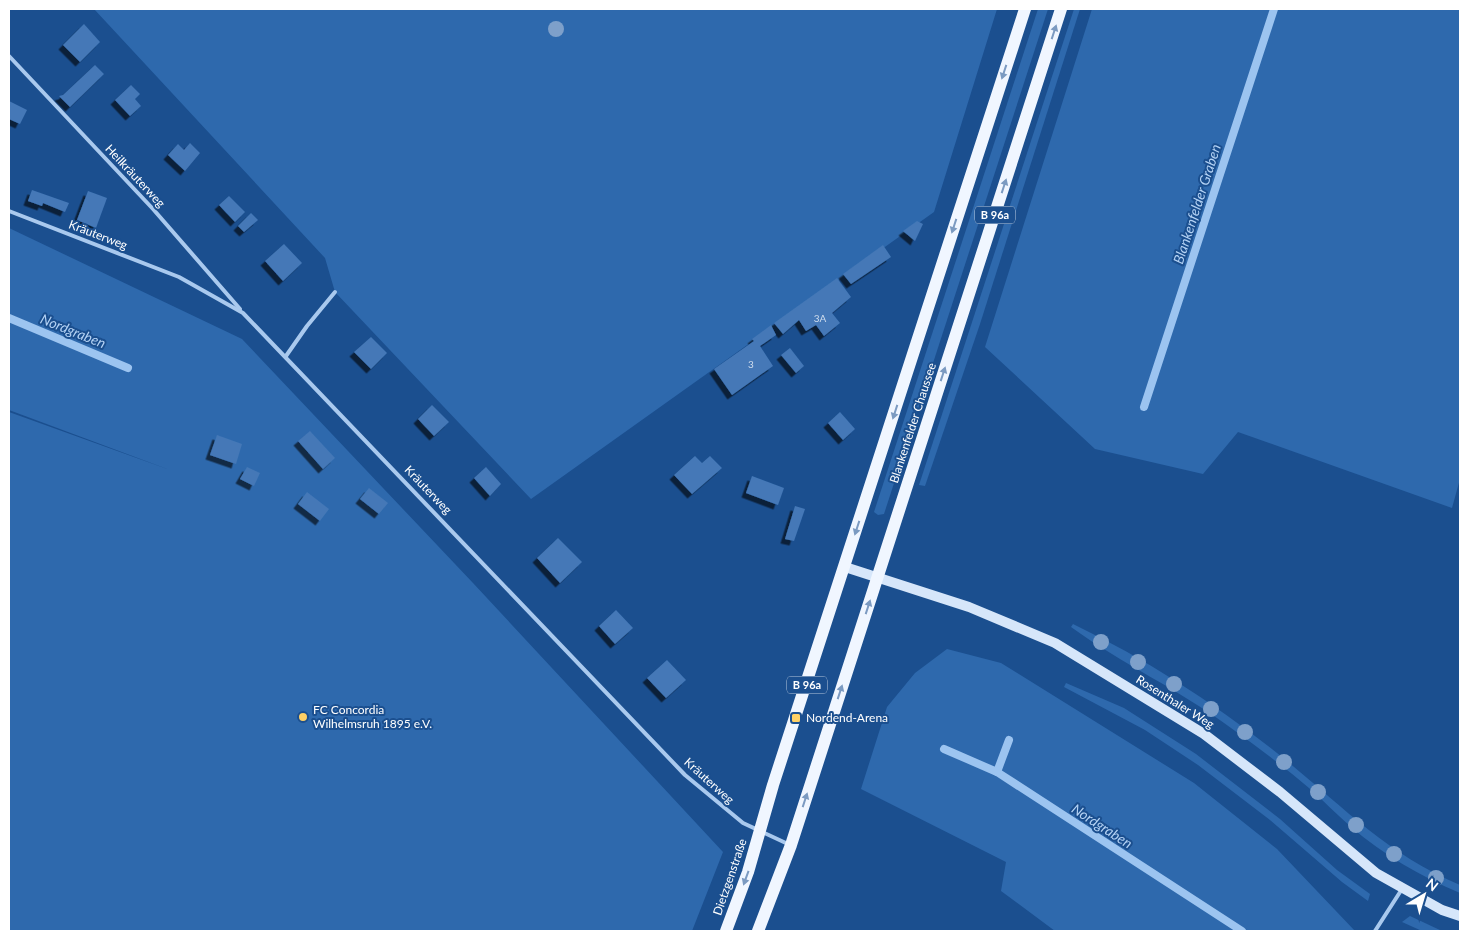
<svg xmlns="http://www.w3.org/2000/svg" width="1469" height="940" viewBox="0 0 1469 940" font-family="Lato,sans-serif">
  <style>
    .green { fill: #2e69ad }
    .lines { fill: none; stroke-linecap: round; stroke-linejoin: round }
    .stream { stroke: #9cc4f0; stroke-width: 8 }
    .building { fill: #4478b7; filter: url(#shadow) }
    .service { stroke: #a9c9ee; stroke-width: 4 }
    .secondary { stroke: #d6e6fa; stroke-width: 10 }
    .primary { stroke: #f0f6ff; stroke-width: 12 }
    .tree { fill: #7ea0ca }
    .oneway { fill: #7b9ac1 }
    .poi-dot { fill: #ffd166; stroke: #1b4f8f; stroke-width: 2 }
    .labels { text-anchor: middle; stroke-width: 4; stroke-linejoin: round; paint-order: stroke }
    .number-label { font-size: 10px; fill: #d0dded }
    .shield { fill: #1b4f8f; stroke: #bbcadd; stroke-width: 1 }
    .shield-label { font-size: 11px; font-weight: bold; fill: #fff }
    .street-label { font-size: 12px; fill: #fff; stroke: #1b4f8f }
    .poi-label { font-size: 12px; fill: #fff; stroke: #1b4f8f; text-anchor: start }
    .water-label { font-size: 14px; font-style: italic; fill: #b5d3f5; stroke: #1b4f8f }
  </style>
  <defs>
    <filter id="shadow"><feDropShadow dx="-4.5" dy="4.5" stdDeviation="0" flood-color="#0009"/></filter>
  </defs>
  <rect width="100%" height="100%" fill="#1b4f8f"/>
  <!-- green -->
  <g class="green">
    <polygon points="94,9 997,9 934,212 531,499 335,292 325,258"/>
    <polygon points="1038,9 1048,9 884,514 878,515 874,512"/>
    <polygon points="1074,9 1080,9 980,324 925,486 919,485"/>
    <polygon points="1092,9 1460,9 1460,479 1452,508 1238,432 1203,474 1095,449 985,347"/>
    <polygon points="9,228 242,339 473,583 723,852 692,931 9,931 9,412 170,470 9,410"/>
    <path d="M 1073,624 C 1146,659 1214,703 1277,753 C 1341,804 1383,852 1460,885 L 1460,893 C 1420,876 1384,855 1351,827 C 1336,814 1323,800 1309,788 C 1284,767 1258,747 1231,728 C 1180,690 1122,664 1071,627 Z"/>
    <polygon points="947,649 1001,663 1194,783 1277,849 1355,931 1055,931 1001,891 1006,862 861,789 887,707 915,673"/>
    <polygon points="1066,683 1124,708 1196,754 1280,819 1337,870 1370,894 1368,901 1342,882 1270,820 1198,765 1145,730 1064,687"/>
    <polygon points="1410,916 1442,931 1422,931 1402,922"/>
  </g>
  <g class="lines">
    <!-- stream -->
    <g class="stream">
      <polyline points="9,318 128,368"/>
      <polyline points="1144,407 1274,9"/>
      <polyline points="944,749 997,772 1242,931"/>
      <polyline points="997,772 1009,740"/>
    </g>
  </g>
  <!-- building -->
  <g class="building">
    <polygon points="84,24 100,42 80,62 63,45"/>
    <polygon points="95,65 104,74 70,107 59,96 63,95"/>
    <polygon points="131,85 140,94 135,99 141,106 130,116 115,100"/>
    <polygon points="9,101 27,110 20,124 9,119"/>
    <polygon points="190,143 200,153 185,171 168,155 178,144 184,150"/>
    <polygon points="32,190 69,203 65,212 43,203 42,206 28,201"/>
    <polygon points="88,191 107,198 96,228 77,220"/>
    <polygon points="229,196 245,212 235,222 219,205"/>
    <polygon points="251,213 258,220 244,232 238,226"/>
    <polygon points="917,221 923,224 915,241 903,231"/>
    <polygon points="284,244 302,263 283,281 265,261"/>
    <polygon points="883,245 891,257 851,284 843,274"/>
    <polygon points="837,278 851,297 832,313 840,323 824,336 816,325 806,331 799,320 783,334 774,323"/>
    <polygon points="771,325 776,335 760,346 773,366 732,395 714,369 754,341 752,339"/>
    <polygon points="371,337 387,353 371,369 354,352"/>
    <polygon points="790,348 804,366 796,373 781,355"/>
    <polygon points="432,405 449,422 434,436 418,419"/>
    <polygon points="840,412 855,429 843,440 828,423"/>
    <polygon points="310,431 335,458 323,469 298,441"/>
    <polygon points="217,435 242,444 236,464 210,455"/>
    <polygon points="695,456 702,463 710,456 722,468 692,494 674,475"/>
    <polygon points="247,467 260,473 254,486 240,479"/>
    <polygon points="486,467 501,484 490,496 474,478"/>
    <polygon points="752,476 784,488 778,505 746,493"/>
    <polygon points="369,488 388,503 379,514 360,499"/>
    <polygon points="307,492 329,509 320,521 298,504"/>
    <polygon points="795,506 805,509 794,541 785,539"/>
    <polygon points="558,538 582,562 560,583 537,558"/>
    <polygon points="616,610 633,628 615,644 599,626"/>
    <polygon points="667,660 686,680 666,698 647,678"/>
  </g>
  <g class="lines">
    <!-- service -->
    <g class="service">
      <polyline points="9,56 153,209 240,309"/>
      <polyline points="9,211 179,277 243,313 685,775 743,823 788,844"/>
      <polyline points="286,356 307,326 335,292"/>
      <polyline points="1375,931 1402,889"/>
    </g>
    <!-- secondary -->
    <polyline class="secondary" points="845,567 969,607 1055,643 1204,734 1280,792 1376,873 1442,910 1460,916"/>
    <!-- primary -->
    <g class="primary">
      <polyline points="726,931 748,872 773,785 1025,9"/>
      <polyline points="758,931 791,845 1061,9"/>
    </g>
  </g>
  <!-- trees -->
  <g class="tree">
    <circle cx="556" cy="29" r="8"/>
    <circle cx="1101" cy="642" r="8"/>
    <circle cx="1138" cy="662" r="8"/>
    <circle cx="1174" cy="684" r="8"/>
    <circle cx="1211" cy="709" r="8"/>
    <circle cx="1245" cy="732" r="8"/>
    <circle cx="1284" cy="762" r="8"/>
    <circle cx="1318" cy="792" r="8"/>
    <circle cx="1356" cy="825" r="8"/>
    <circle cx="1394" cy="854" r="8"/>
    <circle cx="1436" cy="878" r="8"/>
  </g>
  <!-- one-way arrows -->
  <defs><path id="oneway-solid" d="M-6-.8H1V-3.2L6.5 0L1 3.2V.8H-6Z" transform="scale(1.25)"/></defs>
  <g class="oneway">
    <use href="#oneway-solid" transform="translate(1054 32) rotate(-72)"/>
    <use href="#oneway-solid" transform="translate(1004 72) rotate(108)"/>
    <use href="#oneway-solid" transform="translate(1004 186) rotate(-72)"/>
    <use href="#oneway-solid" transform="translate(954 226) rotate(108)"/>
    <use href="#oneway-solid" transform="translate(943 374) rotate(-72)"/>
    <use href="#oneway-solid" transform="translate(895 412) rotate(108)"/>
    <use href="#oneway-solid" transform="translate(857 528) rotate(108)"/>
    <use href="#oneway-solid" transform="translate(868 607) rotate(-72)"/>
    <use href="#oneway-solid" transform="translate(840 692) rotate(-72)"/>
    <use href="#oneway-solid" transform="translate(805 800) rotate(-72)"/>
    <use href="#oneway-solid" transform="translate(746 878) rotate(110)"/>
  </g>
  <!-- markers -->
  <g class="poi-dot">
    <circle cx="303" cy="717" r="5"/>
    <rect x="791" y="713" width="10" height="10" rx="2.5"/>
  </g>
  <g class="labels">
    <!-- number labels -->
    <g class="number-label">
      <text x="820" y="322">3A</text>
      <text x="751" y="368">3</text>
    </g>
    <!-- shield labels -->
    <g class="shield">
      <rect x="975" y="206.5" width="40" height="17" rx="4"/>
      <rect x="787" y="676.5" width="40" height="17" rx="4"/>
    </g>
    <g class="shield-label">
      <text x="995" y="219">B 96a</text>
      <text x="807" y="689">B 96a</text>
    </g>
    <!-- street labels -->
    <g class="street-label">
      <text transform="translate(135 176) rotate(47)" y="4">Heilkräuterweg</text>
      <text transform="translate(98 235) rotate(21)" y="4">Kräuterweg</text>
      <text transform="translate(913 423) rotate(-72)" y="4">Blankenfelder Chaussee</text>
      <text transform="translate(428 490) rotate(46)" y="4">Kräuterweg</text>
      <text transform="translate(1175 702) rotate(32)" y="4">Rosenthaler Weg</text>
      <text transform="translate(709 781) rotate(42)" y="4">Kräuterweg</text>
      <text transform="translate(730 877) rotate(-71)" y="4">Dietzgenstraße</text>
    </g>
    <!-- poi labels -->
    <g class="poi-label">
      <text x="313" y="714">FC Concordia<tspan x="313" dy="14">Wilhelmsruh 1895 e.V.</tspan></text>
      <text x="806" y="722">Nordend-Arena</text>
    </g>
    <!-- water labels -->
    <g class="water-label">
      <text transform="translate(1197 204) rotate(-72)" y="5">Blankenfelder Graben</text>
      <text transform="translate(73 331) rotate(22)" y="5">Nordgraben</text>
      <text transform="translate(1102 826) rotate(33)" y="5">Nordgraben</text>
    </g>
  </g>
  <!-- border -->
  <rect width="1469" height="940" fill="none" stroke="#ffffff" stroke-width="20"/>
  <!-- north arrow -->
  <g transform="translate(1424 895) rotate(38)" stroke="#1b4f8f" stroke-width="4" paint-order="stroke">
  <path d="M0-4L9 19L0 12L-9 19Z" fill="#ffffff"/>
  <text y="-8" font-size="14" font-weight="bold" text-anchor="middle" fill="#ffffff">N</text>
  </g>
</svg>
